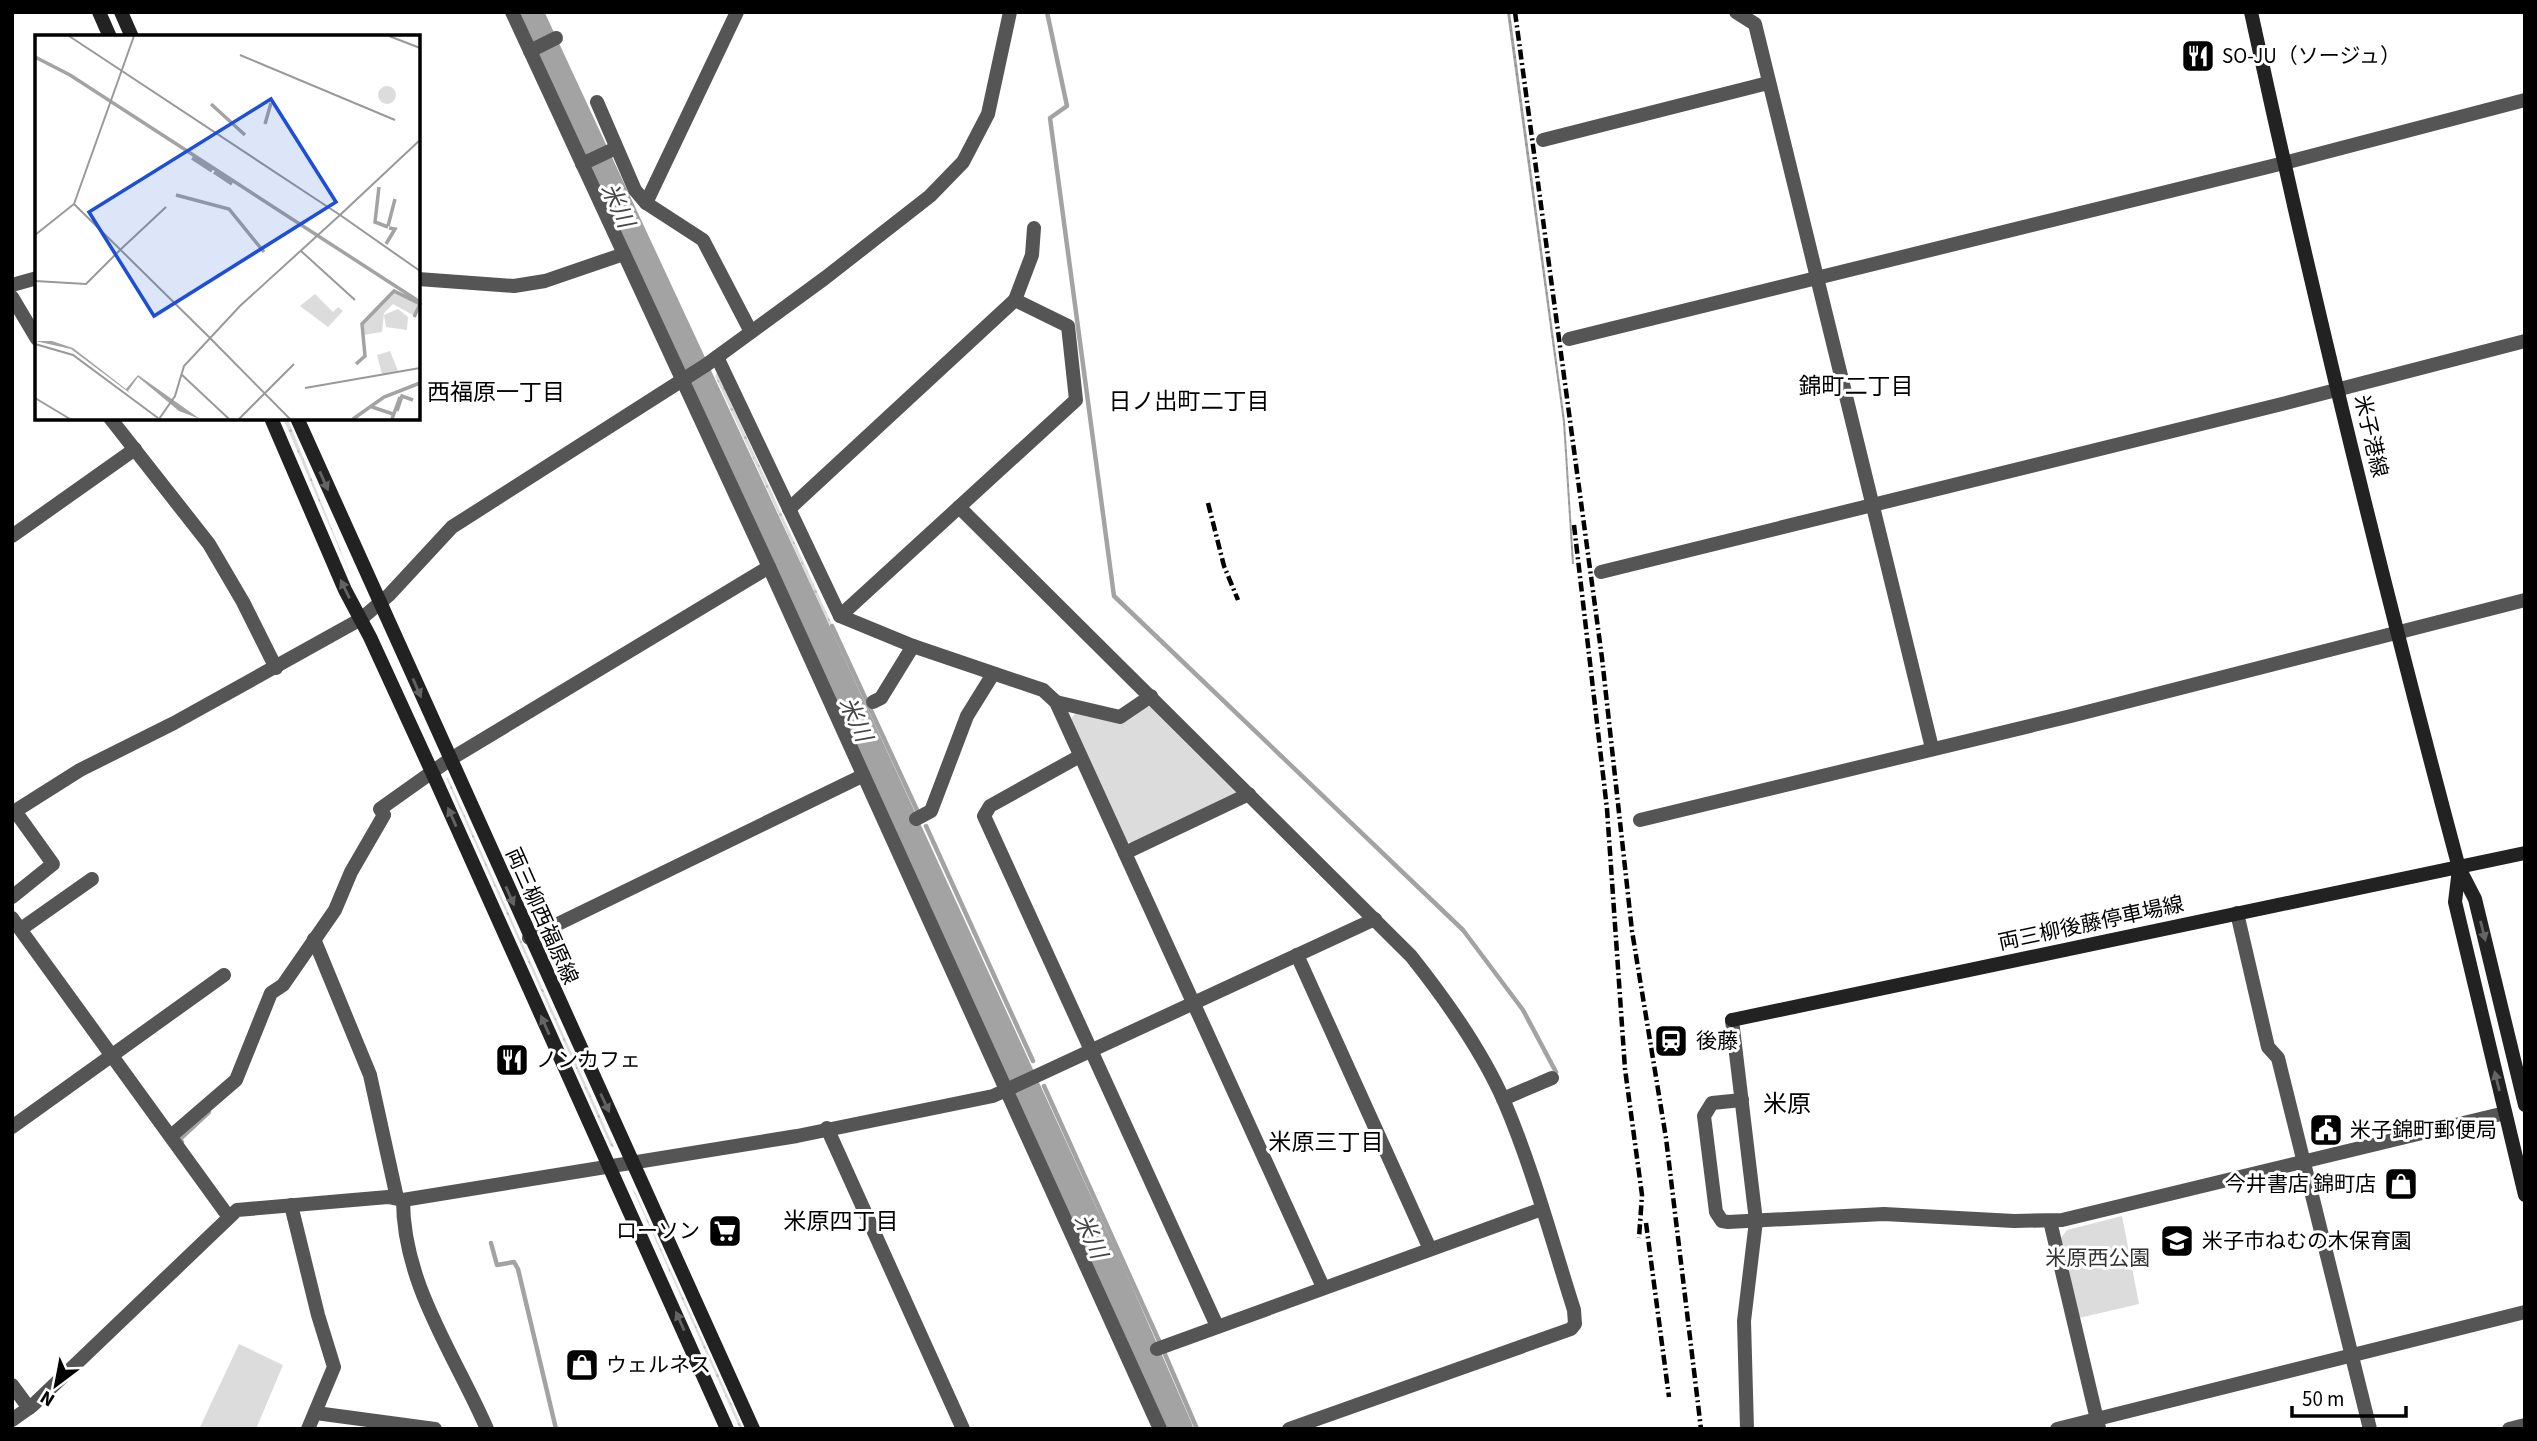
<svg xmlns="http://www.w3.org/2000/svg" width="2537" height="1441" viewBox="0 0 2537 1441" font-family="'Source Sans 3','Noto Sans JP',sans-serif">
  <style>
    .grass { fill: url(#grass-dots) }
    .green { fill: #dcdcdc }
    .water { fill: url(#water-rules) }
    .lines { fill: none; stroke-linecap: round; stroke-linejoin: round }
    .stream { stroke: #a3a3a3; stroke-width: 4.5 }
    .river { stroke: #a3a3a3; stroke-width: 28 }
    .street { stroke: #555; stroke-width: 14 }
    .secondary { stroke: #222; stroke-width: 14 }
    .rail { stroke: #000; stroke-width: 4.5; stroke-dasharray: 10 3.5 2 3.5; stroke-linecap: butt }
    .oneway { fill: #646464 }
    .labels { text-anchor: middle; stroke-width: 6; stroke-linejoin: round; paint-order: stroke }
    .poi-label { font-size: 21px; fill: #000; stroke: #fff; text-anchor: start }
    .street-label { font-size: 21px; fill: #000; stroke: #fff }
    .park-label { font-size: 21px; fill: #333; stroke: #fff }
    .water-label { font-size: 23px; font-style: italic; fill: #444; stroke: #fff }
    .neighbourhood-label { font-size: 23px; fill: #000; stroke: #fff }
    .quarter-label { font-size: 24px; fill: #000; stroke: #fff }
    .inset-river { fill: none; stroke: #a3a3a3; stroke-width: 3.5 }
    .inset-road { fill: none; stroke: #999; stroke-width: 2 }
    .view { fill: #1d4ed8; fill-opacity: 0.15; stroke: #1d4ed8; stroke-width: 3.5 }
    .inset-edge { fill: none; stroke: #000; stroke-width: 3.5 }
  </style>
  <defs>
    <pattern id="grass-dots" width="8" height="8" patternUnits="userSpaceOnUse" patternTransform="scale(1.75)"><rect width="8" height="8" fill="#dcdcdc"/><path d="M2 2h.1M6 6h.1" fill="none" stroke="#bbb" stroke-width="1.8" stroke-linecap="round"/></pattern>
    <pattern id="water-rules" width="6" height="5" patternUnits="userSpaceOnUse" patternTransform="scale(1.75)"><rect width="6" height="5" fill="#a3a3a3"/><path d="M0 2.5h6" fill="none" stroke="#8b8b8b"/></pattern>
  </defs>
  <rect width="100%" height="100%" fill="#fff"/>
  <!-- grass -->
  <g class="grass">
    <polygon points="717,372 917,811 915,811 715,376"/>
    <polygon points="283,418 287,418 291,427 353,581"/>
    <polygon points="446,778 448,778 614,1147 611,1147"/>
    <polygon points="632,1188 636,1194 743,1429 740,1429"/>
  </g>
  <!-- green -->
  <g class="green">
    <polygon points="1146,706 1152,707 1237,791 1236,796 1133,844 1126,841 1071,719 1077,711 1120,724"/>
    <polygon points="2122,1216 2139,1304 2079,1318 2061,1238 2067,1230"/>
    <polygon points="239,1344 283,1365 256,1429 200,1427"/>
  </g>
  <!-- water -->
  <polygon class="water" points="1507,12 1510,12 1565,421 1574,564 1572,564 1563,422"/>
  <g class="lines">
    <!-- stream -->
    <g class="stream">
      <polyline points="1047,12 1067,106 1050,118 1114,596 1463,930 1523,1010 1556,1072"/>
      <polyline points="832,626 917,810"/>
      <polyline points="926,826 1033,1061"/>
      <polyline points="1044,1086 1160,1343"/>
      <polyline points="182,1142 180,1139 209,1112"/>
      <polyline points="491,1243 497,1265 514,1262 518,1269 556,1429"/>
      <polyline points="1164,1352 1197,1429"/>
    </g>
    <!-- river -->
    <polyline class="river" points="529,12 801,597 1111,1273 1179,1429"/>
    <!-- street -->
    <g class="street">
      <polyline points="512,12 769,567 1160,1429"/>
      <polyline points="1736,12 1755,24 1932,748"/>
      <polyline points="530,51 556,38"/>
      <polyline points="597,102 635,190 646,203 703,240 751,332"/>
      <polyline points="1543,140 1768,83"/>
      <polyline points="582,164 616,148"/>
      <polyline points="646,203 737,12"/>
      <polyline points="418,279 514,286 545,281 624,254"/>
      <polyline points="12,285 37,278"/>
      <polyline points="12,297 37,339"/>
      <polyline points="1015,300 1032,255 1034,228"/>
      <polyline points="1569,339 2284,163 2525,100"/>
      <polyline points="717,357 840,616 913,646 1043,690 1056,702 1323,1287"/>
      <polyline points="110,418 209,544 243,602 276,668"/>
      <path d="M 959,507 L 1411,956 C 1446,1000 1481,1049 1504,1101 C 1533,1169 1552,1241 1574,1310 L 1575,1324 L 1571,1329 L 1289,1429"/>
      <polyline points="789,509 1015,300 1068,326 1076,400 840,616"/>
      <polyline points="12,536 135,449"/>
      <polyline points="1601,572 2286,403 2525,341"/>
      <polyline points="873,702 881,698 913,646"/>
      <polyline points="1056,702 1120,717 1151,696"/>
      <polyline points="1080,756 990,806 984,816 1217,1326"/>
      <polyline points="12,813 80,770 174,723 361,619 389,595 452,527 706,365 825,278 930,196 963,162 988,114 1010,12"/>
      <polyline points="916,819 931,811 967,716 993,674"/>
      <polyline points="1640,820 2071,716 2525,600"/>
      <polyline points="1125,853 1249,794"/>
      <polyline points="12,897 53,864 15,811"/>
      <polyline points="2237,913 2268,1047 2278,1058 2370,1429"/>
      <polyline points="12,918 228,1216"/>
      <polyline points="21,929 92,879"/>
      <polyline points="529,938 862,776"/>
      <polyline points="314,939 370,1075 397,1198"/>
      <polyline points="1297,955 1430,1249"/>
      <polyline points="1732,1020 1756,1221 1744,1321 1747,1429"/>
      <polyline points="1503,1099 1552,1078"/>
      <polyline points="1742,1100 1712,1103 1704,1116 1716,1212 1722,1221 1728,1222 1884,1214 2014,1221 2062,1220 2505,1113"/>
      <polyline points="12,1127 224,975"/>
      <polyline points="827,1128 963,1429"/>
      <polyline points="171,1136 236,1080 271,993 283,985 335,910 351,872 384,815 380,809 449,760 769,567"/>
      <path d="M 403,1200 C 403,1284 455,1355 487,1429"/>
      <polyline points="291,1205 318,1315 334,1367 308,1429"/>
      <polyline points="2050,1221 2099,1428"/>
      <polyline points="1157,1349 1542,1209"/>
      <polyline points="12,1385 29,1408"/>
      <polyline points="316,1413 435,1429"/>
      <polyline points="12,1420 33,1405 237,1210 388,1197 403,1200 797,1136 993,1096 1375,919"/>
      <polyline points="2057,1429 2525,1312"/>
      <polyline points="2509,1429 2525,1425"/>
    </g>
    <!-- secondary -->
    <g class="secondary">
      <polyline points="99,12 110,37"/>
      <polyline points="121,12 132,37"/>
      <path d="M 2251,12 C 2313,299 2383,584 2459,868 L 2475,899 L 2525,1105"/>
      <polyline points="271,418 345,590 370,637 432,772 727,1429"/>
      <polyline points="297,418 753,1429"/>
      <polyline points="2459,869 2455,902 2525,1195"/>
      <polyline points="1732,1020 2525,853"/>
    </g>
    <!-- rail -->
    <g class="rail">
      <polyline points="1515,12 1602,658 1632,931 1666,1138 1701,1429"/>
      <polyline points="1208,503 1224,566 1238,600"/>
      <polyline points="1574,525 1607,809 1625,1069 1642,1195 1639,1238"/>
      <polyline points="1646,1223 1669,1397"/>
    </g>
  </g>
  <!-- one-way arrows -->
  <defs><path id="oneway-solid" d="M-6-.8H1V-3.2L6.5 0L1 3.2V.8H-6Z" transform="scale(1.75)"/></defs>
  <g class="oneway">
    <use href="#oneway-solid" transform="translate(324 481) rotate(66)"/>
    <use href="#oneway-solid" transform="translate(345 589) rotate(-116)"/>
    <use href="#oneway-solid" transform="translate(417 688) rotate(66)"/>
    <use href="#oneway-solid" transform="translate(452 817) rotate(-114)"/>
    <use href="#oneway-solid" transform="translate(510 896) rotate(66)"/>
    <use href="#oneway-solid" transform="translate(2483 931) rotate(76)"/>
    <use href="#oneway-solid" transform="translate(545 1025) rotate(-114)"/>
    <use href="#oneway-solid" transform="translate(2497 1081) rotate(-104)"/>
    <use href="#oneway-solid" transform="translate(605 1103) rotate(65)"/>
    <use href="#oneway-solid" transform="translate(680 1321) rotate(-114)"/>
  </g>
  <!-- icons -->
  <defs>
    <symbol id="restaurant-square" viewBox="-11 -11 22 22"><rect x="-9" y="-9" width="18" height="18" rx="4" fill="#000" stroke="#fff"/><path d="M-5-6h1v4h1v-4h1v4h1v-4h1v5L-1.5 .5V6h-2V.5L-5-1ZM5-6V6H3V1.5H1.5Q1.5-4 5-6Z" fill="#fff"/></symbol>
    <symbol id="station-square" viewBox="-11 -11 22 22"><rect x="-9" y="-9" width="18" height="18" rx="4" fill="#000" stroke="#fff"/><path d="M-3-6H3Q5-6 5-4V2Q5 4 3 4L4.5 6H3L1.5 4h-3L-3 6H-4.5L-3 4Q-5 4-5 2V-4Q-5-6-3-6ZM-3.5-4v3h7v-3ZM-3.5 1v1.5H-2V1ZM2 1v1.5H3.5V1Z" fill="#fff"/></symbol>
    <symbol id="civic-square" viewBox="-11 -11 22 22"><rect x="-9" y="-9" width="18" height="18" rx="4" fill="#000" stroke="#fff"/><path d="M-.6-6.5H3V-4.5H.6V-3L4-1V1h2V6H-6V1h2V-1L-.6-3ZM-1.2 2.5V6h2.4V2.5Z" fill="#fff"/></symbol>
    <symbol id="shop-square" viewBox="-11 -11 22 22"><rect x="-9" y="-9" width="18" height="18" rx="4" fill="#000" stroke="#fff"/><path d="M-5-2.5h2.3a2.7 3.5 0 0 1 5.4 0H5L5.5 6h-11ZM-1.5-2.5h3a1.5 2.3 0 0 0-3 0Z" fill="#fff"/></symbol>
    <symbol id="supermarket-square" viewBox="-11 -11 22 22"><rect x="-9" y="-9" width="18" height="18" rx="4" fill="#000" stroke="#fff"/><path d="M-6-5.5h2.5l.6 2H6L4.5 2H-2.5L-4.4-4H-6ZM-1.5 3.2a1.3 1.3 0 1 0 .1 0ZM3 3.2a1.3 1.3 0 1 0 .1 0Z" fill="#fff"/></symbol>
    <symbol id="school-square" viewBox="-11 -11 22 22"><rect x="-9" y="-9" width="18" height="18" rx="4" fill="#000" stroke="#fff"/><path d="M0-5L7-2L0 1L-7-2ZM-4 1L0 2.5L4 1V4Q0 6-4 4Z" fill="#fff"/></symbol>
  </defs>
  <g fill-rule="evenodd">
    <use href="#restaurant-square" x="2179" y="37" width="38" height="38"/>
    <use href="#station-square" x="1652" y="1022" width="38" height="38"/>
    <use href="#restaurant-square" x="493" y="1041" width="38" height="38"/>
    <use href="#civic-square" x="2307" y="1111" width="38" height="38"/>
    <use href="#shop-square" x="2382" y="1165" width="38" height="38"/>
    <use href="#supermarket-square" x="706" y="1212" width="38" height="38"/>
    <use href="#school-square" x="2158" y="1222" width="38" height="38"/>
    <use href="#shop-square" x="563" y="1346" width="38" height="38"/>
  </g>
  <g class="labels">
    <!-- poi labels -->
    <g class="poi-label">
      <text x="2222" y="63">SO-JU（ソージュ）</text>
      <text x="1696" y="1048">後藤</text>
      <text x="536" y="1067">ノンカフェ</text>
      <text x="2350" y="1137">米子錦町郵便局</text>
      <text x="2376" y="1191" text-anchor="end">今井書店 錦町店</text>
      <text x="700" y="1238" text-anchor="end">ローソン</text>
      <text x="2202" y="1248">米子市ねむの木保育園</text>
      <text x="606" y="1372">ウェルネス</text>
    </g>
    <!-- street labels -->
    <g class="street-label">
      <text transform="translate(2371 436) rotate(77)" y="7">米子港線</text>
      <text transform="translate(542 916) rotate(66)" y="7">両三柳西福原線</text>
      <text transform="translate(2091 923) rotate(-12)" y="7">両三柳後藤停車場線</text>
    </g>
    <!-- park labels -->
    <g class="park-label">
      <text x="2098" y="1265">米原西公園</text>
    </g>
    <!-- water labels -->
    <g class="water-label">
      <text transform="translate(618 205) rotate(65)" y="8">米川</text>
      <text transform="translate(856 719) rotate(66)" y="8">米川</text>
      <text transform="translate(1091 1236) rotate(66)" y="8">米川</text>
    </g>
    <!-- neighbourhood labels -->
    <g class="neighbourhood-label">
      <text x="1856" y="394">錦町二丁目</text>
      <text x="496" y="400">西福原一丁目</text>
      <text x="1189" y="409">日ノ出町二丁目</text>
      <text x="1326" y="1150">米原三丁目</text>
      <text x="841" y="1229">米原四丁目</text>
    </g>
    <!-- quarter labels -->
    <g class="quarter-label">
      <text x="1787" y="1112">米原</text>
    </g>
  </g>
  <!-- overview -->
  <g transform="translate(35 35)">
    <rect width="385" height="385" fill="#fff"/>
    <path d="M 363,274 L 373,282 L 372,295 L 351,292 L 349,280 Z" fill="#dcdcdc"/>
    <path d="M343 60a9 9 0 1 1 18 0a9 9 0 1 1-18 0ZM 359,257 L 384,269 L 378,280 L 358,269 L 349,278 L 347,297 L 329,300 L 328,288 ZM 280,259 L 298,277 L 303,272 L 308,276 L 293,292 L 265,271 ZM 355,316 L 363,336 L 347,339 L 342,320 Z" fill="#dcdcdc"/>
    <path d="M 0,306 L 17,306 L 38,313 L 91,354 L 103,340 L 165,384 L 144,376 L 103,342 L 93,356 L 96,359 L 36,314 Z" fill="#a3a3a3"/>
    <path class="inset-river" d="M 0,22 L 35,40 L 385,267M 176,69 L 210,100M 230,89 L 236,68M 157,123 L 177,136M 179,137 L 197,149M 344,152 L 340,187 L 353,192M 141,160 L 194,174 L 229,217M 353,191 L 360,164M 351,209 L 360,194 L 354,193M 321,329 L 330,321 L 327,289 L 359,256 L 385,269 L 379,282M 337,372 L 358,379M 362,376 L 367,361 L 378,365M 318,384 L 349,362 L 385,348M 357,384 L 365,362"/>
    <path class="inset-road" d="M 34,1 L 305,180M 354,1 L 385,13M 205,20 L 360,85M 39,169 L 175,303M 305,180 L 385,105M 0,200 L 39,169 L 99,1M 85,215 L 131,172M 266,216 L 320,265M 0,246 L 51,249 L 85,215M 175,303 L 255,384M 0,309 L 38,320 L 123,383M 146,339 L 194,384M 270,353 L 385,333M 0,363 L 35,384M 124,384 L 140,361 L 149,331 L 205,271 L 305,180 L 385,236M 204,384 L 259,329"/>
    <path class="view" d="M 236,64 L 301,167 L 119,281 L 54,177 Z"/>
    <rect width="385" height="385" class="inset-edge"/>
  </g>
  <!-- border -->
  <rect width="2537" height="1441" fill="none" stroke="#000000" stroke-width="28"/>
  <!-- north arrow -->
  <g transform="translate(56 1385) rotate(212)" stroke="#ffffff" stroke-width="5" paint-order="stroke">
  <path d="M0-5L12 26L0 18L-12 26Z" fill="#000000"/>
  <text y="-10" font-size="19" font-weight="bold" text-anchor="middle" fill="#000000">N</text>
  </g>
  <!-- scale -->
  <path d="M2292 1406v10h114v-10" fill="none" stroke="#000000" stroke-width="3.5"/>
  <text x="2302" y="1406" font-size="21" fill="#000000" stroke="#ffffff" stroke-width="5" paint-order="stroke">50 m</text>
</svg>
